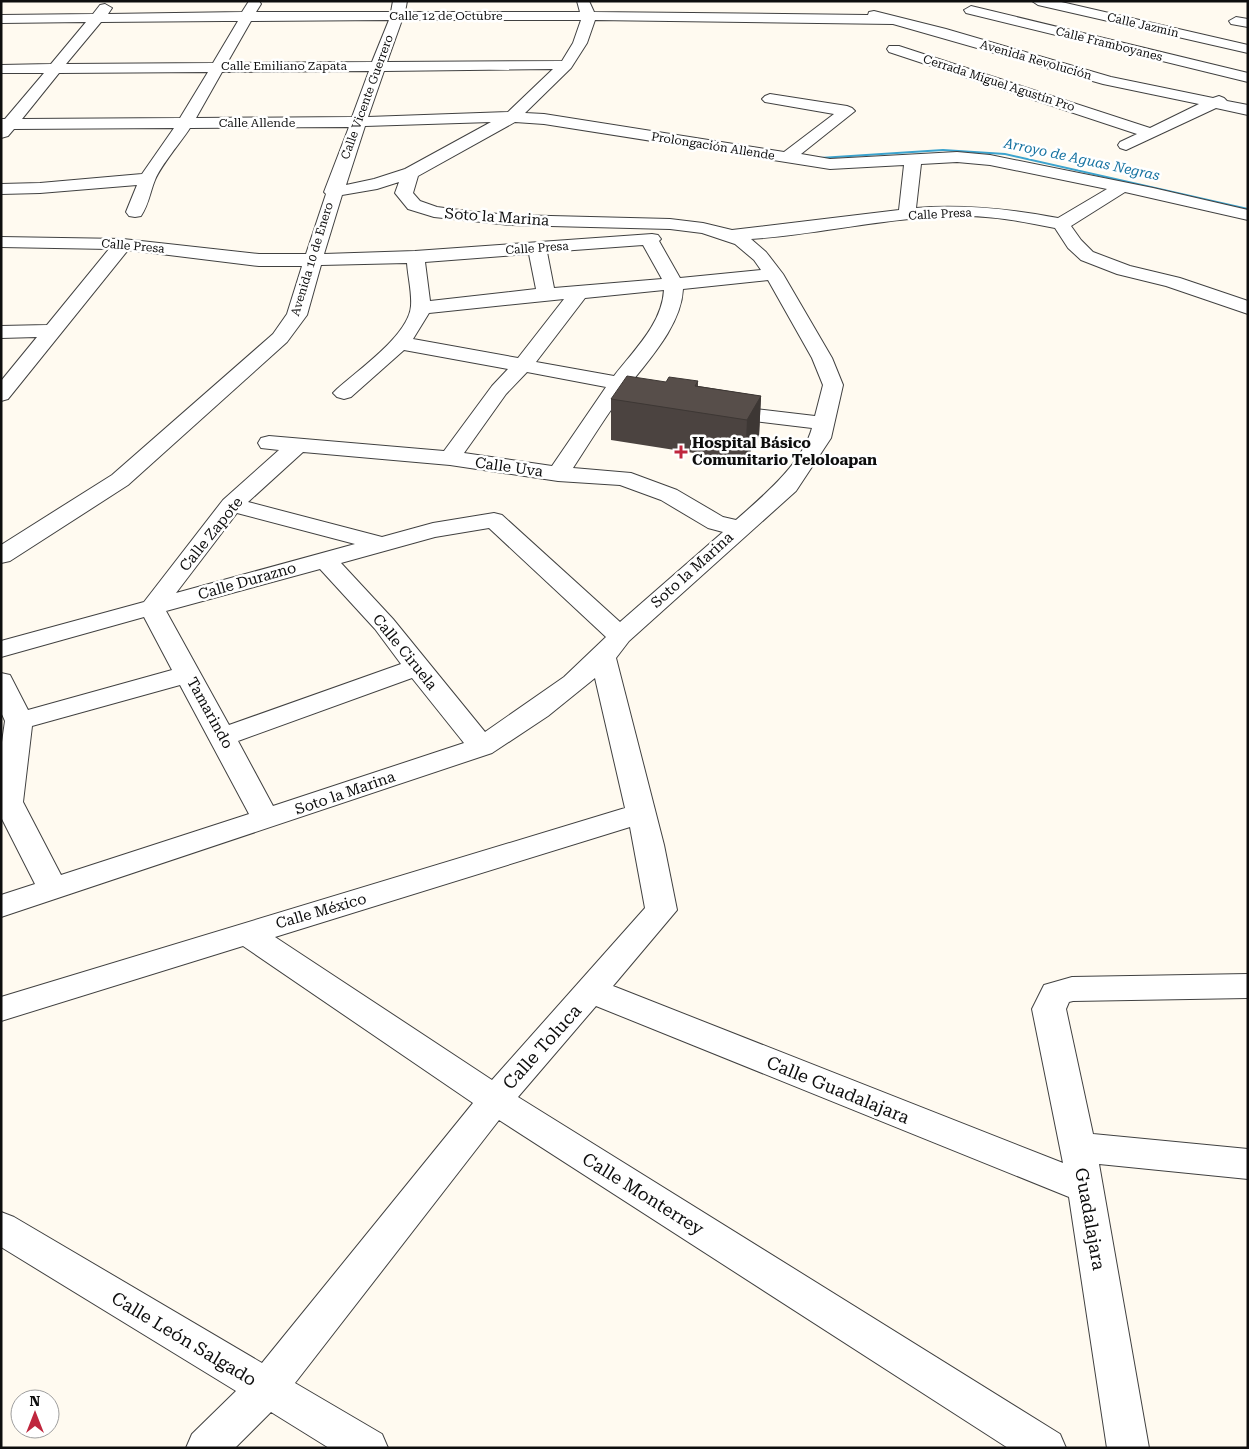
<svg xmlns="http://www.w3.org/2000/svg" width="1249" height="1449" viewBox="0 0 1249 1449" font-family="'Roboto Serif',serif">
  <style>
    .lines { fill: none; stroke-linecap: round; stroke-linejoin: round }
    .stream { fill: #3ba3ce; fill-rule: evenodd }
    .minor-casing { stroke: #414141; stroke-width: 2 }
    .minor { fill: #fff; fill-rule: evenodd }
    .wall { fill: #4b4340 }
    .shaded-wall { fill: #3d3734 }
    .building { fill: #574e4a; stroke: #3d3734 }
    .poi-dot { fill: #bf263d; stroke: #fff; stroke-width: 2 }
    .labels { text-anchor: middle; stroke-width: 5; stroke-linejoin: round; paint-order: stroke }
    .far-street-label { font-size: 12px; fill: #0e0e0e; stroke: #fff }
    .far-water-label { font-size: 14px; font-style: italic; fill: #1773a1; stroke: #fff }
    .street-label { font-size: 15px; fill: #0e0e0e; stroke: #fff }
    .poi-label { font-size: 15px; font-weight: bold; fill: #0e0e0e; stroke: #fff; text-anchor: start }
    .near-street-label { font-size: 18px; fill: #0e0e0e; stroke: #fff }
  </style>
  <rect width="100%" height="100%" fill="#fffaf0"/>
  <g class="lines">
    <!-- stream -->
    <polygon class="stream" points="943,149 1005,153 1248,208 1248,210 1005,155 943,151 820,159 818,158 820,157"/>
    <defs>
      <g id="minor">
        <path d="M 249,1 L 259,1 L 261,4 L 256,12 L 391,12 L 393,1 L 407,1 L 405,12 L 580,12 L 577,1 L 589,1 L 594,12 L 868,15 L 869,12 L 874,11 L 946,29 L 1111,77 L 1213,98 L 1219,96 L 1224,98 L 1227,101 L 1248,105 L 1248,115 L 1216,108 L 1126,150 L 1120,148 L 1118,145 L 1120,142 L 1137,134 L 889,52 L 887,49 L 889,46 L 899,46 L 1150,128 L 1199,104 L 1103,84 L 893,24 L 595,20 L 587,43 L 571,68 L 525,113 L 544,114 L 784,152 L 834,114 L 765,102 L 762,99 L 765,96 L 770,94 L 847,106 L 852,108 L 855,111 L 801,154 L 830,159 L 957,152 L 990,155 L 1153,188 L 1248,210 L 1248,220 L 1125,192 L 1071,226 L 1081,240 L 1093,252 L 1130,266 L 1180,278 L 1248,301 L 1248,314 L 1166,286 L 1117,274 L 1081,260 L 1068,248 L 1055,228 C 1025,222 995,216 964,216 C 892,216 823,234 751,239 L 766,252 L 783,274 L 832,358 L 843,385 L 831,438 L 796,491 L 629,641 L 616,658 L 664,845 L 677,910 L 613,986 L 1063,1163 L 1032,1009 L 1044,985 L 1072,977 L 1248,974 L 1248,998 L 1073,1001 L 1069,1002 L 1066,1009 L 1093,1134 L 1248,1149 L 1248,1179 L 1099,1164 L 1149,1448 L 1107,1448 L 1069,1197 L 596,1006 L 518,1097 L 1060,1434 L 1066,1448 L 1008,1448 L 499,1120 L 295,1383 L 382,1434 L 388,1448 L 329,1448 L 271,1412 L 235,1448 L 186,1448 L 192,1434 L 236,1391 L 1,1247 L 1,1212 L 14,1217 L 262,1363 L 473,1103 L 243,946 L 1,1021 L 1,997 L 625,808 L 595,678 L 548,716 L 492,753 L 1,917 L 1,895 L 35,884 L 1,817 L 1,749 L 5,721 L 1,712 L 1,673 L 10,675 L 28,710 L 172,670 L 144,617 L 1,657 L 1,641 L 144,602 L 223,500 L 279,450 L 261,448 L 258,443 L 261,438 L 269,436 L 444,451 L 492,386 L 508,369 L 404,350 L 351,397 L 344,399 L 337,397 L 333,393 L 337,389 C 358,370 409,335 411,306 C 412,292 408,277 407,263 L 321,265 L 307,315 L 287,342 L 128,485 L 10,561 L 1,563 L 1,545 L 112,475 L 273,334 L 287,314 L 302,266 L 259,266 L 128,250 L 8,399 L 1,401 L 1,381 L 37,337 L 1,338 L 1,326 L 47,325 L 109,249 L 1,247 L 1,237 L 123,239 L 259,254 L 306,254 L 326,194 L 324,192 L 349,127 L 190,128 C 181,142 161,165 155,180 C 150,192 149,204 141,216 L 135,217 L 129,216 L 126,212 L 137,185 L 40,193 L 1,194 L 1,184 L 40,183 L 142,174 L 174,128 L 14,129 L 8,136 L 1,138 L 1,119 L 5,119 L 44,73 L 1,73 L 1,65 L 51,64 L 86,22 L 1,23 L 1,15 L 93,14 L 100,5 L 105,4 L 112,8 L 108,14 L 242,12 ZM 389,20 L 372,62 L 227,63 L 251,21 ZM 402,20 L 581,20 L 573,43 L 562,61 L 387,62 ZM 224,21 L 238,21 L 213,63 L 66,64 L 101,22 ZM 553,69 L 508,112 L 368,117 L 384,71 ZM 369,71 L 352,117 L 196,118 L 222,72 ZM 208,72 L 180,118 L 22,119 L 59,73 ZM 491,122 L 405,169 L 374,179 L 346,185 L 365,126 ZM 515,122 L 544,124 L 830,169 L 904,165 L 899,210 L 732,230 L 703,223 L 670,219 L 511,215 L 467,211 L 437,207 L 420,201 L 413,193 L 418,176 ZM 957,162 L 990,165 L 1107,189 L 1058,218 C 1010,209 965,204 916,208 L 921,164 ZM 399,182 L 395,193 L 408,209 L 434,217 L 511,225 L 670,229 L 702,233 L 735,244 L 754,260 L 761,270 L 680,278 L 659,241 L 661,239 L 658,235 L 652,234 L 415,251 L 324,254 L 342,195 L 377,189 ZM 643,245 L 662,279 L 554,288 L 547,252 ZM 529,254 L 536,289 L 430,301 L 425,262 ZM 768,280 L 812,358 L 823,385 L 815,416 L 722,405 L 714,406 L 711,411 L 714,416 L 722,417 L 812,428 C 802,464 763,496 736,520 L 723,517 L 677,490 L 631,473 L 573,468 C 588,445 602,422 618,400 C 641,367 681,330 683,289 ZM 664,290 C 662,324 634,350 614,376 L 536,362 L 585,298 ZM 564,299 L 518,358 L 413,339 L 429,313 ZM 527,372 L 606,387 L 552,466 L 464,453 L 506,394 ZM 303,452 L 450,465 L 558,481 L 620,485 L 661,500 L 708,528 L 723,532 L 620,622 L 502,515 L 494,513 L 433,523 L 382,537 L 248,502 ZM 237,513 L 355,544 L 176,593 ZM 489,528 L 606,637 L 564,677 L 485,732 L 393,619 L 341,563 L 435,537 ZM 320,569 L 375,629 L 401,664 L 229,725 L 166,611 ZM 412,678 L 464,743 L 273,806 L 238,741 ZM 180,685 L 249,814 L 61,875 L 23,802 L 32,726 ZM 630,827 L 645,908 L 492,1080 L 275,937 Z"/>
        <polygon points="1032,1 1057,1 1248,45 1248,53 1038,5"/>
        <polygon points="971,6 1248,73 1248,82 966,13 964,10"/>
        <polygon points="1236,17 1248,19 1248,27 1231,24 1229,21"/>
      </g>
    </defs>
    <!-- minor casing -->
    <use href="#minor" class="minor-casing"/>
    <!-- minor -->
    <use href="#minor" class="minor"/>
  </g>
  <!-- wall -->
  <polygon class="wall" points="698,381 698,386 761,396 759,436 745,461 611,440 611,399 666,382"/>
  <!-- shaded-wall -->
  <polygon class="shaded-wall" points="761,396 759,436 745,461 747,420"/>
  <!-- building -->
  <polygon class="building" points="627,376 666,382 669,377 698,381 695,386 761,396 747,420 611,399"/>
  <!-- markers -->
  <path class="poi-dot" d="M678.5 444.5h5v5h5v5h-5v5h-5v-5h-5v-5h5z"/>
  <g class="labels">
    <!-- far-street labels -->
    <g class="far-street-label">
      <text x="446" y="20">Calle 12 de Octubre</text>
      <text transform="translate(1143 25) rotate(13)" y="4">Calle Jazmín</text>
      <text transform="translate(1109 44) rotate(14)" y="4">Calle Framboyanes</text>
      <text transform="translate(1036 60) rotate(16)" y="4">Avenida Revolución</text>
      <text x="284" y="70">Calle Emiliano Zapata</text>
      <text transform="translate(999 83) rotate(18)" y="4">Cerrada Miguel Agustín Pro</text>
      <text transform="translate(367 97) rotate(-70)" y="4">Calle Vicente Guerrero</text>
      <text x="257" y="127">Calle Allende</text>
      <text transform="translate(713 146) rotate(9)" y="4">Prolongación Allende</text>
      <text transform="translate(940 214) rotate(-3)" y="4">Calle Presa</text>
      <text transform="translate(133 246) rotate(5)" y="4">Calle Presa</text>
      <text transform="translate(537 248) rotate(-4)" y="4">Calle Presa</text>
      <text transform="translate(312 259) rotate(-73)" y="4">Avenida 10 de Enero</text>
    </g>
    <!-- far-water labels -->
    <g class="far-water-label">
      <text transform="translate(1082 159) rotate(12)" y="5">Arroyo de Aguas Negras</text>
    </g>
    <!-- street labels -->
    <g class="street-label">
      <text transform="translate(497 217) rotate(4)" y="5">Soto la Marina</text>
      <text transform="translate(509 467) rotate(8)" y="5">Calle Uva</text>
      <text transform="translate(211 534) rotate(-51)" y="5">Calle Zapote</text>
      <text transform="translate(692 570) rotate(-42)" y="5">Soto la Marina</text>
      <text transform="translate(247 581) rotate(-16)" y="5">Calle Durazno</text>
      <text transform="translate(405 652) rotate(51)" y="5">Calle Ciruela</text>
      <text transform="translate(210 713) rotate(61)" y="5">Tamarindo</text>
      <text transform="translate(345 793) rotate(-19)" y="5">Soto la Marina</text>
      <text transform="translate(321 911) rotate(-16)" y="5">Calle México</text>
    </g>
    <!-- poi labels -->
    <g class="poi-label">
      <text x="692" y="448">Hospital Básico<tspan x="692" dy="17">Comunitario Teloloapan</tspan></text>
    </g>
    <!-- near-street labels -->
    <g class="near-street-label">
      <text transform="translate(542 1047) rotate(-48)" y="6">Calle Toluca</text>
      <text transform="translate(838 1090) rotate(22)" y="6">Calle Guadalajara</text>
      <text transform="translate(643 1194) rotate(32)" y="6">Calle Monterrey</text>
      <text transform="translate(1090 1219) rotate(80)" y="6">Guadalajara</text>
      <text transform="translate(184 1339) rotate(31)" y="6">Calle León Salgado</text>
    </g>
  </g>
  <!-- border -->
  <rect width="1249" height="1449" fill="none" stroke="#0e0e0e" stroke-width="5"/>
  <!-- north arrow -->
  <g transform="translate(35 1414)"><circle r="24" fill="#ffffff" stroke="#9f9f9f"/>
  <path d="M0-4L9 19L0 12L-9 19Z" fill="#bf263d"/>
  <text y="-8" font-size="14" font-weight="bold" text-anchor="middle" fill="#0e0e0e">N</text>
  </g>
</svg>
